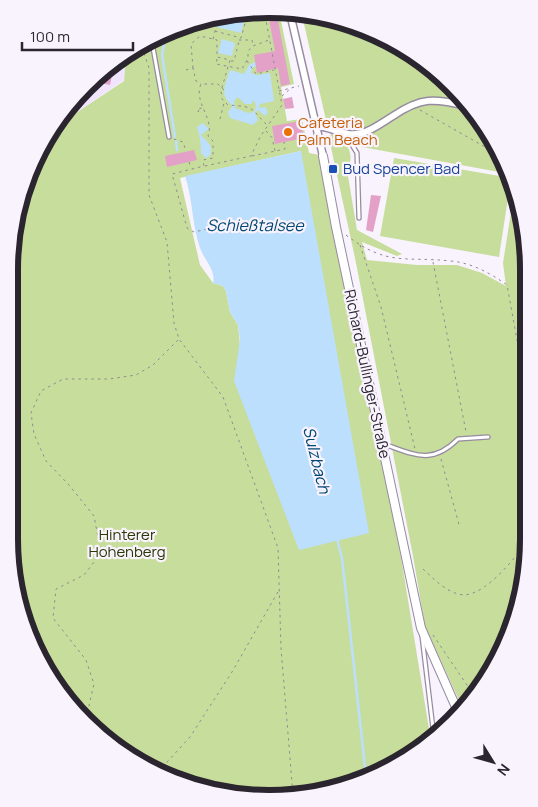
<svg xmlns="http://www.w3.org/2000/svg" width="538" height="807" viewBox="0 0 538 807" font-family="Manrope,sans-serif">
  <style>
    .built { fill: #f1e4fd }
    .green { fill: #c7dd9c; fill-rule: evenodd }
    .water { fill: #bcdffd; fill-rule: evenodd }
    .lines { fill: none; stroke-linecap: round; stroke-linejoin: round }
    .stream { stroke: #bcdffd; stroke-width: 2.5 }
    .building { fill: #e3a1c8 }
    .service-casing { stroke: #978ba1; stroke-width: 5.5 }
    .minor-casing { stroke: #978ba1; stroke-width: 9 }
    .tertiary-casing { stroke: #978ba1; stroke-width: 10 }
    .path { stroke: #8f8a93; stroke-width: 1; stroke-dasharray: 2.5 4; stroke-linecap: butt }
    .service { stroke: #fff; stroke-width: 3 }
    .minor { stroke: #fff; stroke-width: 6 }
    .tertiary { stroke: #fff; stroke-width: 8 }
    .food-dot { fill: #e8710a; stroke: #f8f3fd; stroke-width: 2 }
    .transit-dot { fill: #1a4fb4; stroke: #f8f3fd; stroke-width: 2 }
    .labels { text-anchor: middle; stroke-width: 4.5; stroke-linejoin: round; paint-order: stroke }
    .food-label { font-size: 15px; fill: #c56008; stroke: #f8f3fd; text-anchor: start }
    .transit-label { font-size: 15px; fill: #164399; stroke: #f8f3fd; text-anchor: start }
    .street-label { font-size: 15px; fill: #2a252e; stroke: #f8f3fd }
    .park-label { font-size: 15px; fill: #2b3805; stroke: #f8f3fd }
    .water-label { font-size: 16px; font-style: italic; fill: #014875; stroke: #f8f3fd }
    .rim { fill: none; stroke: #2a252e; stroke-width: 6 }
  </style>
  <rect width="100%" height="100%" fill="#f8f3fd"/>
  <!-- built -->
  <polygon class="built" points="126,57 124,80 55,127 85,85"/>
  <!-- green -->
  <g class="green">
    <path d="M 269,9 L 279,11 L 294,84 L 281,87 L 287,121 L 302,119 L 309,153 L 320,155 L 401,557 L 430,735 L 419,736 L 420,747 L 399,764 L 320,793 L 252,798 L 170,779 L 110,744 L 53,683 L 22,621 L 9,538 L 14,219 L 36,154 L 55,127 L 124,81 L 126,57 L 150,42 L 153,47 L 162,42 L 159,35 L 169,29 ZM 301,151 L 240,345 L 238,325 L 230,312 L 226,291 L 223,286 L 213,283 L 200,265 L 180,178 Z"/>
    <polygon points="302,15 368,28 453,85 509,169 510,174 362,147 353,129 326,120"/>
    <path d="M 331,134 C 347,140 356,154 347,170 L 357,230 L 402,254 L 397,256 L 362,242 L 367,260 L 417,265 L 457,265 L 482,273 L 506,286 L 503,263 L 514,193 L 529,269 L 524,588 L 502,653 L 463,709 L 425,626 L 413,556 L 355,258 L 329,138 Z"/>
    <polygon points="394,158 511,178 499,257 380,236"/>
  </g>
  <!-- water -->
  <g class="water">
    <polygon points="246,13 241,33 217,27 220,19"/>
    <polygon points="222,39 235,43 232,56 218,53"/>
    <path d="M 255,62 L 256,66 L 252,68 L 251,73 L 257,75 L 270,73 L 274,101 L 260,104 L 259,108 L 266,107 L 268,113 L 265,116 L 258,110 L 255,113 L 258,120 L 253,125 L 230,118 L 228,112 L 232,107 L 231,104 C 219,95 226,83 230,70 L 244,74 L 249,65 ZM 238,97 L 245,104 L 252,104 L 252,101 L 255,102 L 256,107 L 254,112 L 248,113 L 235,108 L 234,101 Z"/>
    <path d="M 203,123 L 209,129 L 201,135 C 206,141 214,145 210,155 L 206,158 L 201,153 C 201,144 200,136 197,127 Z"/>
    <path d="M 301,151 L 369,533 L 299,550 L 234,381 L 240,340 L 238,325 L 230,312 L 226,291 L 223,286 L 213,283 C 216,270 205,261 200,248 C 192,225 193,200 185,176 Z"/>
  </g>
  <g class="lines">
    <!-- stream -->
    <g class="stream">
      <polyline points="166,31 162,55 175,137"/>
      <polyline points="176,141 177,150"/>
      <polyline points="337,539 342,558 366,776"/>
    </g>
  </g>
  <!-- building -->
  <g class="building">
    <polygon points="267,9 276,10 290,84 281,86 278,68 257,73 254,55 275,51"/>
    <polygon points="117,64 121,64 120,71 113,70 110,85 91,81"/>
    <polygon points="292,97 294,108 285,109 283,99"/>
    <polygon points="301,121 304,138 275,144 272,126"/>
    <polygon points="194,150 197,160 167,167 165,156"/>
    <polygon points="371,195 381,196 373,232 366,230"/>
  </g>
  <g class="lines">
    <defs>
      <g id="service">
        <polyline points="152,42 169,137"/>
        <polyline points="346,135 357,153 359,218"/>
        <path d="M 384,444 C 415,455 432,465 458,439 L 488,437"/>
        <polyline points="422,636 434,737"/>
      </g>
      <g id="minor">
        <polyline points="290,13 323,156"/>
        <polyline points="151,41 152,42"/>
        <path d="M 317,126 C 333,127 345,138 362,133 C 373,130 383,122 393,116 C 421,97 434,98 467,106"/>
      </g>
      <polyline id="tertiary" points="323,156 336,227 421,628 459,714"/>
    </defs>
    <!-- service casing -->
    <use href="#service" class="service-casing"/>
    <!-- minor casing -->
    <use href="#minor" class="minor-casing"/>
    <!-- tertiary casing -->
    <use href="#tertiary" class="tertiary-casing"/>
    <!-- path -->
    <g class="path">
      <polyline points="215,31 241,38 248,13"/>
      <polyline points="213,39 218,19"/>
      <polyline points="239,40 252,40 253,46 269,40"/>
      <polyline points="142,47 149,68 149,195 167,242 174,323 179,339 223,397 278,548 281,648 293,795"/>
      <polyline points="217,59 216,64 242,69 248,58 248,51 253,46"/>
      <polyline points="231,61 234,61 239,41"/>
      <polyline points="247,61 256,74 274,70"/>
      <path d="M 193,68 L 191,44 L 200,36 L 217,40 L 217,57 L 230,60 L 221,91 L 222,99 L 228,105 C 258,107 249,108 269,127"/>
      <polyline points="186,70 193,68 196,81 201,84"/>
      <path d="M 224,90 L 218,84 L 201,84 C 193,102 215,119 208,136 L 213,141 L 213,158 L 203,160 L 204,166 L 172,174 L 187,228 L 194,232 L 225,225"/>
      <polyline points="279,91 299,86"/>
      <polyline points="282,96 290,89"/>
      <polyline points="199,110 198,112 198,109 202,108"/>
      <polyline points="420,110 501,156"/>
      <polyline points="220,119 224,103"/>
      <polyline points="266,131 275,141"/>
      <polyline points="174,139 183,142 186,151"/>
      <polyline points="273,142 275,151"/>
      <polyline points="252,156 285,149 284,142"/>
      <polyline points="189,162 191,168"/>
      <polyline points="205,166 251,156 260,137 282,105 264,10"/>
      <path d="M 346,235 C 388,267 405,256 451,261 C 472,263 490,273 507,285 L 527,395"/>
      <polyline points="360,245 381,307 415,449"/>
      <polyline points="433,262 466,432"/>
      <polyline points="441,459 460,528"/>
      <path d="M 423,569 C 433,578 442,588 455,593 C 479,604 511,562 525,545"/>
      <polyline points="433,635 473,694"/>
      <polyline points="86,719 94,684 86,660 53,618 56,589 84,575 101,553 94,516 69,485 46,461 34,434 31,413 41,391 63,379 109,379 136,375 153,365 178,340"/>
      <polyline points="158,772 190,737 232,672 279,590"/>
    </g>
    <!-- service -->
    <use href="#service" class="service"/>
    <!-- minor -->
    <use href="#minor" class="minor"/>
    <!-- tertiary -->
    <use href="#tertiary" class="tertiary"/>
  </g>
  <!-- markers -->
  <circle class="food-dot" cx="288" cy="132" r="5"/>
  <rect class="transit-dot" x="328" y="164" width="10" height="10" rx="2.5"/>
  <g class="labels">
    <!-- food labels -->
    <g class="food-label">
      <text x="298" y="128">Cafeteria<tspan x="298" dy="17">Palm Beach</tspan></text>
    </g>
    <!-- transit labels -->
    <g class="transit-label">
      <text x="343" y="174">Bud Spencer Bad</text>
    </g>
    <!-- street labels -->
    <g class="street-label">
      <text transform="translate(367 374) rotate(78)" y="5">Richard-Bullinger-Straße</text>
    </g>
    <!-- park labels -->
    <g class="park-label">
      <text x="127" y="540">Hinterer<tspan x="127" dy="17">Hohenberg</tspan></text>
    </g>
    <!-- water labels -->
    <g class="water-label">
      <text x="255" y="231">Schießtalsee</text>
      <text transform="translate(317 460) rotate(76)" y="6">Sulzbach</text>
    </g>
  </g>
  <!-- crop -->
  <path d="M0 0H538V807H0ZM269 18H269A251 251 0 0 1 520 269V539A251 251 0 0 1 269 790H269A251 251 0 0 1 18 539V269A251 251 0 0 1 269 18Z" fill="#f8f3fd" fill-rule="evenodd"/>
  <path class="rim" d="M269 18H269A251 251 0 0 1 520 269V539A251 251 0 0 1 269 790H269A251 251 0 0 1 18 539V269A251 251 0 0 1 269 18Z"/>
  <!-- north arrow -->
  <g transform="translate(493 762) rotate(127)" stroke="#f8f3fd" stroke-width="4" paint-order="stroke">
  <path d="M0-4L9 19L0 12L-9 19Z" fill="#2a252e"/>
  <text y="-8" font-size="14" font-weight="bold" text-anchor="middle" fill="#2a252e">N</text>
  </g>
  <!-- scale -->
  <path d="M22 42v8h111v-8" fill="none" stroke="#2a252e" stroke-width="2.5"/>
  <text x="30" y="42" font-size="15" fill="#2a252e" stroke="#f8f3fd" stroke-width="4" paint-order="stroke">100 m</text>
</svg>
